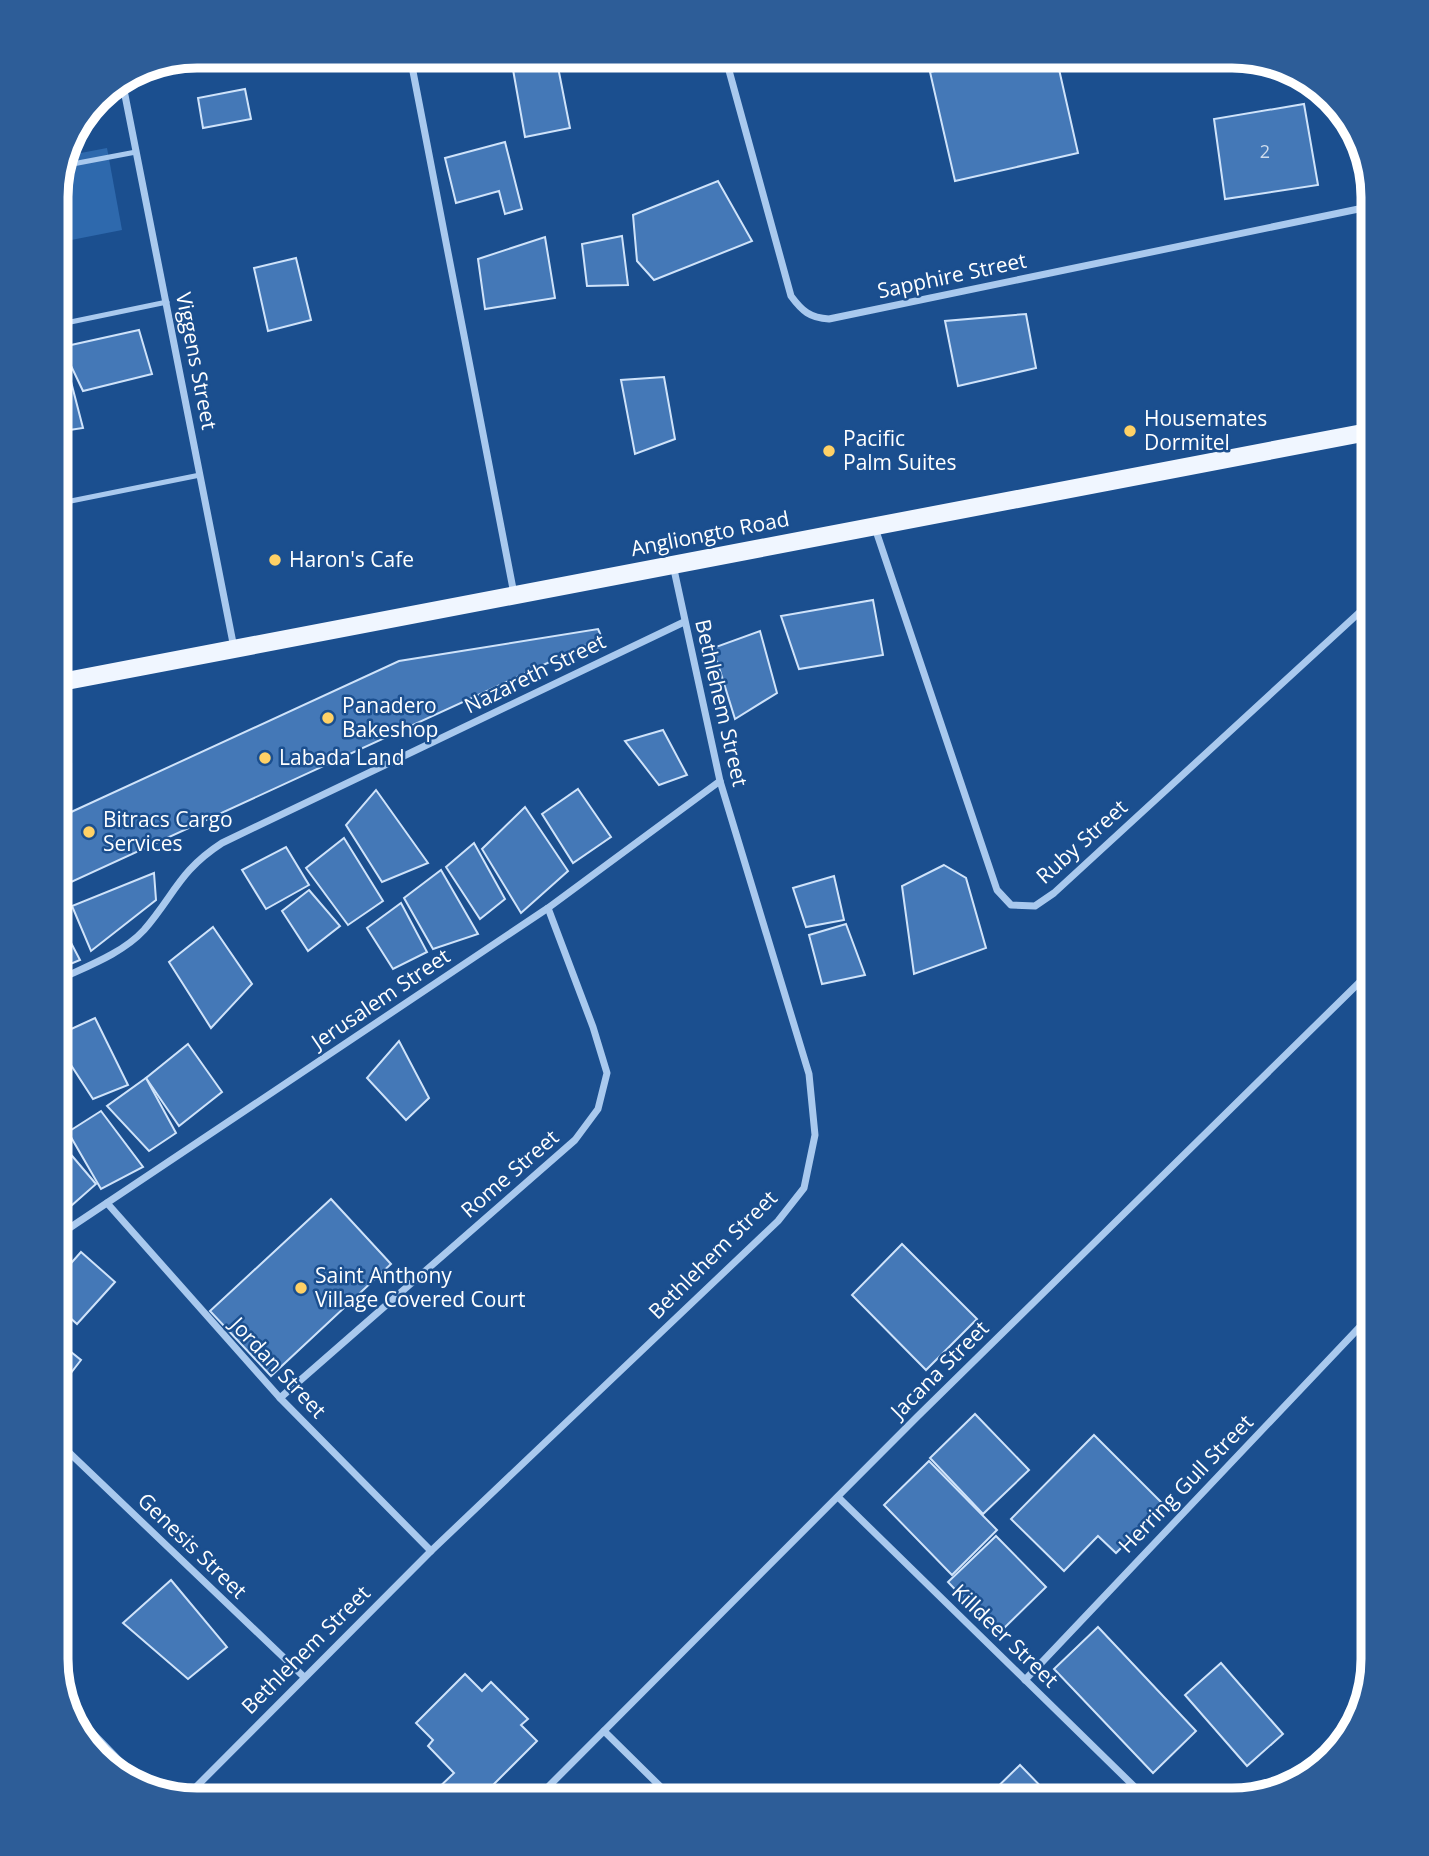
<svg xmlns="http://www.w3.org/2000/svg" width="1429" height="1856" viewBox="0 0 1429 1856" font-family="'Open Sans',sans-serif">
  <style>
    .green { fill: #2e69ad }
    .building { fill: #4478b7; stroke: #cfe3fa; stroke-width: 2 }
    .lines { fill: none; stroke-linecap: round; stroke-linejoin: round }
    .lane { stroke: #a9c9ee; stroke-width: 5 }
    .street { stroke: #a9c9ee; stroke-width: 7 }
    .primary { stroke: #f0f6ff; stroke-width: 18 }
    .poi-dot { fill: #ffd166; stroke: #1b4f8f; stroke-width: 2.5 }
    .labels { text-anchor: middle; stroke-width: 5; stroke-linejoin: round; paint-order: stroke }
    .number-label { font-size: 18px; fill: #d0dded }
    .street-label { font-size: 21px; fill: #fff; stroke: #1b4f8f }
    .poi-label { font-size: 21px; fill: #fff; stroke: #1b4f8f; text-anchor: start }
    .rim { fill: none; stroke: #fff; stroke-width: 9 }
  </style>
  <rect width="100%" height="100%" fill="#1b4f8f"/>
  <!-- green -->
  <polygon class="green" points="107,148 122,230 56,243 56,188 65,156"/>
  <!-- building -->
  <g class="building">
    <polygon points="431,56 466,56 433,63"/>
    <polygon points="995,56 1056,56 1078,153 955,181 930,72"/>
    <polygon points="556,57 570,128 525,137 512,64"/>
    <polygon points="245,89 251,119 203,128 198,98"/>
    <polygon points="1304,104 1318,185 1225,199 1214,119"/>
    <polygon points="505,142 522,209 505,214 499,191 456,203 445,158"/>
    <polygon points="718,181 752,241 654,280 637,261 633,215"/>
    <polygon points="622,236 628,285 587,286 582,244"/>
    <polygon points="545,237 555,298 485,309 478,259"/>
    <polygon points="296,258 311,320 268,331 254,268"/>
    <polygon points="1026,314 1036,368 958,386 945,321"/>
    <polygon points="139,330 152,374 83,391 62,347"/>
    <polygon points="62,347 83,428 56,432 56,348"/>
    <polygon points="664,377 675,439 635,454 621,380"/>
    <polygon points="873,600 883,655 799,669 781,616"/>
    <polygon points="598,629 602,638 56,889 56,819 399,661"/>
    <polygon points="760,631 777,693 735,719 713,648"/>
    <polygon points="663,730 687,775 659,785 625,741"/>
    <polygon points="578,789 611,837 573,863 542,814"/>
    <polygon points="376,790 428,863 382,882 346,825"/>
    <polygon points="525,807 568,871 521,913 482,849"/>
    <polygon points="344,838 383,901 348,925 306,868"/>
    <polygon points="474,843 505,899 480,919 446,867"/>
    <polygon points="286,847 309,885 266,909 242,870"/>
    <polygon points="944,865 966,878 986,948 914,974 902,886"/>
    <polygon points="441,870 478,934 433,949 404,898"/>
    <polygon points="154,873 156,900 91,951 72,906"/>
    <polygon points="834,876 844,920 806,927 793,888"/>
    <polygon points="309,890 340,926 308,951 282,911"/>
    <polygon points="401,903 427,952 393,969 367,928"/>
    <polygon points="56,914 80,960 56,970"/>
    <polygon points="846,924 865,975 822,984 809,935"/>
    <polygon points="213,927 252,984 211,1028 169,962"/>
    <polygon points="95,1018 128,1085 93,1099 56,1042 56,1036"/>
    <polygon points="399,1041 429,1098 406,1120 367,1078"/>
    <polygon points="188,1044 222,1092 179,1126 146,1078"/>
    <polygon points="146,1078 176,1133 149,1151 107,1106"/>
    <polygon points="101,1111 143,1167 101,1189 68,1132"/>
    <polygon points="56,1137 96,1184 63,1213 56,1205"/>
    <polygon points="331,1199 391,1264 271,1376 210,1311"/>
    <polygon points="902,1244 977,1319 926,1370 852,1295"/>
    <polygon points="81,1252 115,1282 77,1324 56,1305 56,1280"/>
    <polygon points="56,1340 81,1360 56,1392"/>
    <polygon points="975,1414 1029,1470 983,1514 930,1458"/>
    <polygon points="1094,1435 1164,1505 1116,1553 1098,1536 1064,1571 1011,1519"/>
    <polygon points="929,1461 997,1530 952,1575 884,1505"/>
    <polygon points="996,1536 1046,1587 998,1634 948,1582"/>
    <polygon points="171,1580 227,1647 188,1679 123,1623"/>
    <polygon points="1098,1627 1196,1731 1153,1773 1054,1669"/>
    <polygon points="1221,1663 1283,1734 1247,1766 1185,1695"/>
    <polygon points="465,1674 482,1691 491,1682 528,1719 521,1725 537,1741 478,1800 438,1800 432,1794 454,1773 428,1746 433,1740 416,1723"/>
    <polygon points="1020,1765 1054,1800 984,1800"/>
  </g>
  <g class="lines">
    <!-- lane -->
    <g class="lane">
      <polyline points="62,166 136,152"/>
      <polyline points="56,325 167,302"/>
      <polyline points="56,504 200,475"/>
    </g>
    <!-- street -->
    <g class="street">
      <polyline points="410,56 514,594"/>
      <path d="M 725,56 L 791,296 C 802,311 810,318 829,319 L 1373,206"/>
      <polyline points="122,80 234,648"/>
      <polyline points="1358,147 1373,210"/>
      <polyline points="875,528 997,890 1011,905 1035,906 1054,893 1373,600"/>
      <path d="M 56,981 C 85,967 122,954 144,930 C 175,894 179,871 222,843 L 684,622"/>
      <polyline points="107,1203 280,1398 431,1551"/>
      <polyline points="56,1237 548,908 720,781"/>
      <polyline points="280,1398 575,1140 598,1109 607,1073 593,1027 548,908"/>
      <polyline points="56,1440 303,1676"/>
      <polyline points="838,1497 1148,1800"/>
      <polyline points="1025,1680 1373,1313"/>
      <polyline points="73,1713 144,1786"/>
      <polyline points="604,1731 674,1800"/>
      <polyline points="1303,1779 1355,1725"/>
      <polyline points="186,1797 431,1551 778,1221 804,1188 815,1135 809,1074 720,781 673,565"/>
      <polyline points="535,1800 917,1417 1373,969"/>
    </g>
    <!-- primary -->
    <polyline class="primary" points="56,683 1373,431"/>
  </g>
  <!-- markers -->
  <g class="poi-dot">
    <circle cx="1130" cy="431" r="7"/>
    <circle cx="829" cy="451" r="7"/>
    <circle cx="275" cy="560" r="7"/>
    <circle cx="328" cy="718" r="7"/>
    <circle cx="265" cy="758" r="7"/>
    <circle cx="89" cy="832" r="7"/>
    <circle cx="301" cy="1288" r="7"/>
  </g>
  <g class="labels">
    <!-- number labels -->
    <g class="number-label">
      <text x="1265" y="158">2</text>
    </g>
    <!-- street labels -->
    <g class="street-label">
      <text transform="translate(952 276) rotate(-12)" y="7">Sapphire Street</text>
      <text transform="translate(196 361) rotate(79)" y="7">Viggens Street</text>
      <text transform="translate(710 534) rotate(-11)" y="7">Angliongto Road</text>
      <text transform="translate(535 674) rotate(-26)" y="7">Nazareth Street</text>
      <text transform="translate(721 703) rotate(77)" y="7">Bethlehem Street</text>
      <text transform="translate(1082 842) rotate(-42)" y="7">Ruby Street</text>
      <text transform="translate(381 999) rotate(-34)" y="7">Jerusalem Street</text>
      <text transform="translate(510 1174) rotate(-41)" y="7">Rome Street</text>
      <text transform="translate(713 1255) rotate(-45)" y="7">Bethlehem Street</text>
      <text transform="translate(278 1368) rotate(47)" y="7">Jordan Street</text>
      <text transform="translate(940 1370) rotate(-45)" y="7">Jacana Street</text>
      <text transform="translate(1186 1484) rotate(-46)" y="7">Herring Gull Street</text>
      <text transform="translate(192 1546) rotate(44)" y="7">Genesis Street</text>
      <text transform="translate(1005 1636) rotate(44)" y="7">Killdeer Street</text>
      <text transform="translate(306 1650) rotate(-45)" y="7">Bethlehem Street</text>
    </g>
    <!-- poi labels -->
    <g class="poi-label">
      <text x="1144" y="426">Housemates<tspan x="1144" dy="24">Dormitel</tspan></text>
      <text x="843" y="446">Pacific<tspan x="843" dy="24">Palm Suites</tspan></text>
      <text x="289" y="567">Haron's Cafe</text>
      <text x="342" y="713">Panadero<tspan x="342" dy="24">Bakeshop</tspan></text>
      <text x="279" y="765">Labada Land</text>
      <text x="103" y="827">Bitracs Cargo<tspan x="103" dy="24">Services</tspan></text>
      <text x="315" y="1283">Saint Anthony<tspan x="315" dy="24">Village Covered Court</tspan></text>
    </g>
  </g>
  <!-- crop -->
  <path d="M0 0H1429V1856H0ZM197 68H1232A129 129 0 0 1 1361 197V1659A129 129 0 0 1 1232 1788H197A129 129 0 0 1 68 1659V197A129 129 0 0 1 197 68Z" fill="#2d5d98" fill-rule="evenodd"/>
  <path class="rim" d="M197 68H1232A129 129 0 0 1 1361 197V1659A129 129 0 0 1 1232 1788H197A129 129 0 0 1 68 1659V197A129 129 0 0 1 197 68Z"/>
</svg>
